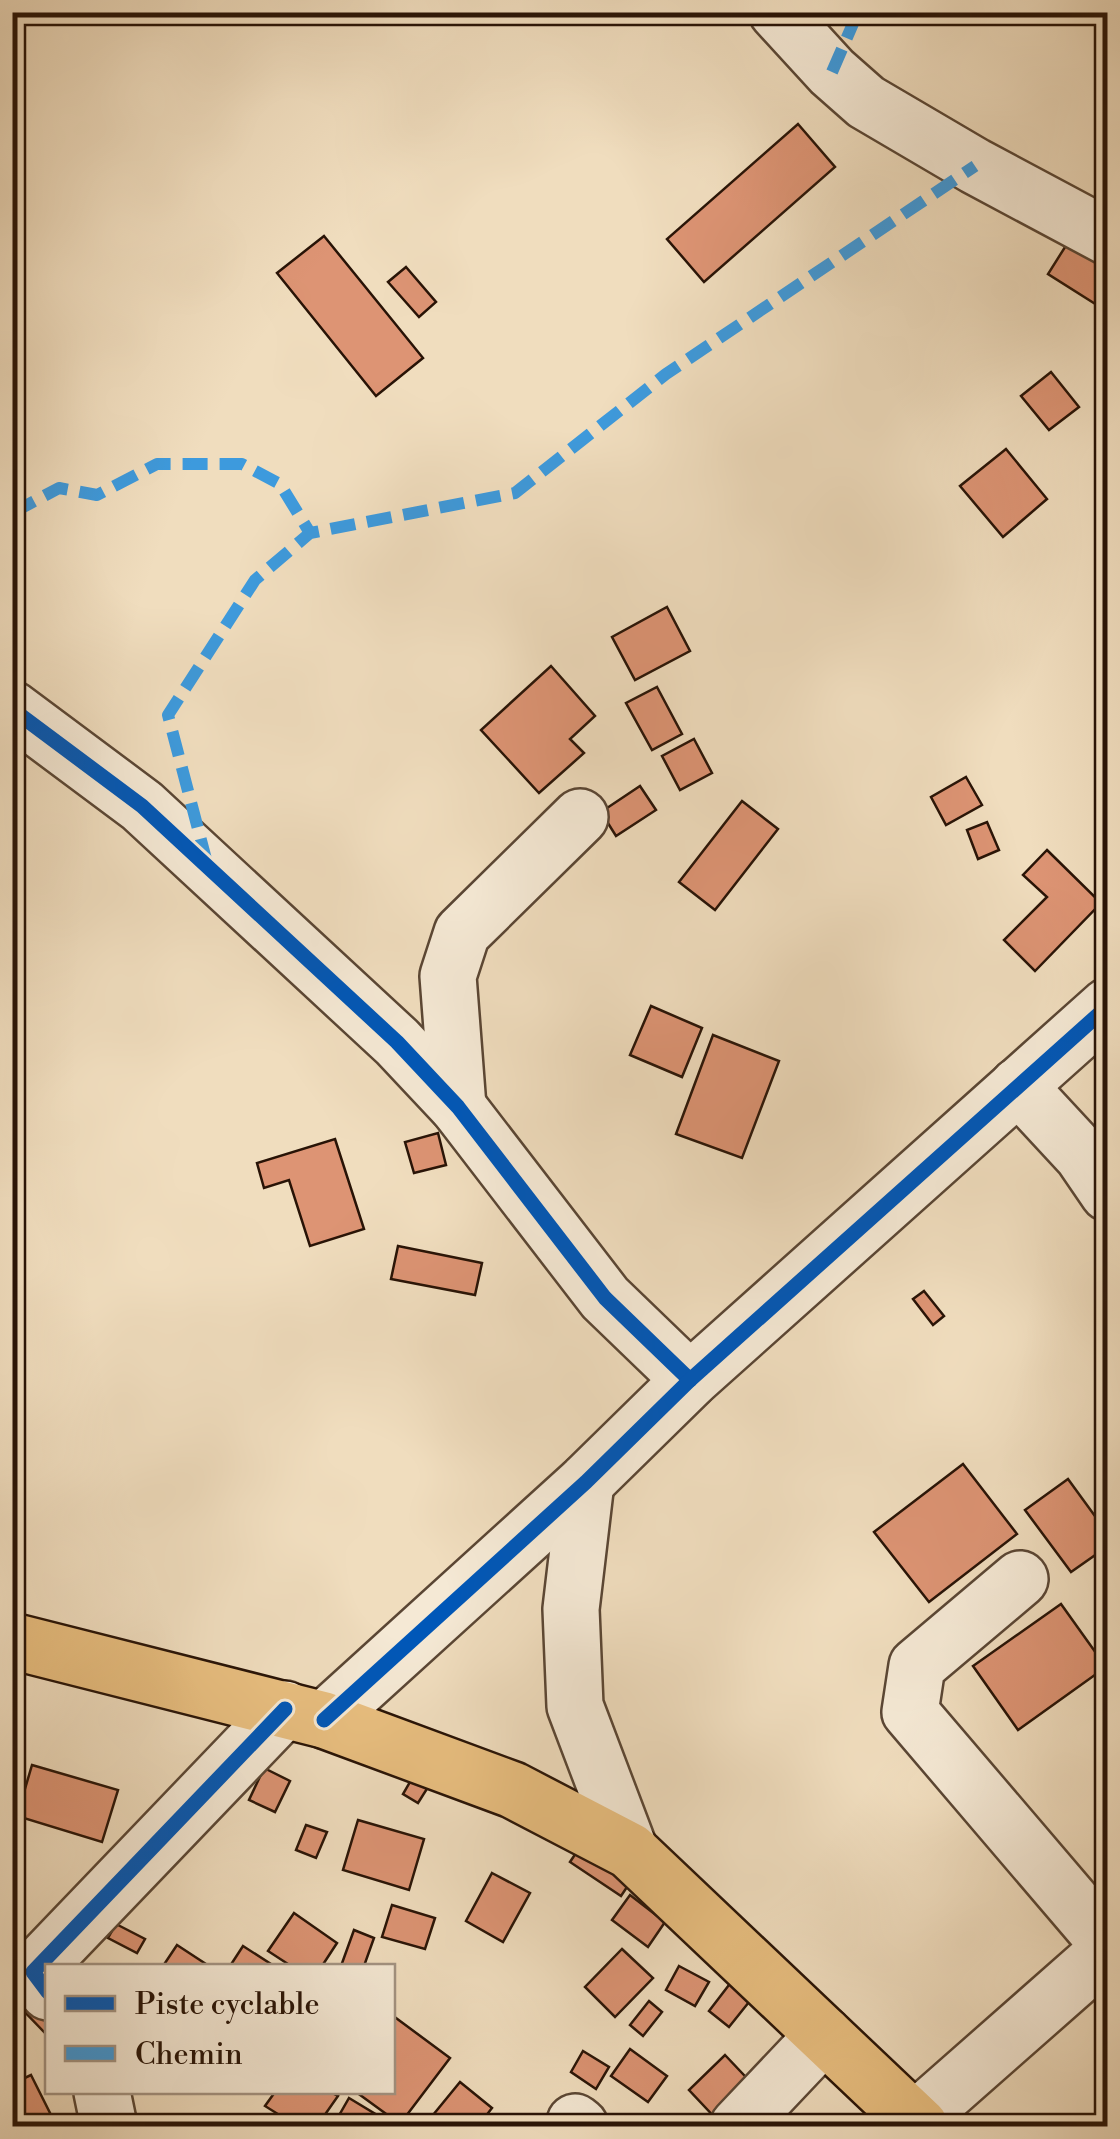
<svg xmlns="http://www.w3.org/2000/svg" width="1120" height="2139" viewBox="0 0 1120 2139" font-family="'Libre Bodoni',serif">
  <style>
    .building { fill: #dd9474; stroke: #281306; stroke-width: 2.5 }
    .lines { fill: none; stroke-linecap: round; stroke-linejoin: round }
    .minor-casing { stroke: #5a4634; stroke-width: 60 }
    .major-casing { stroke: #281306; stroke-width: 60 }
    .minor { stroke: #f5e9d5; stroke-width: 55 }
    .major { stroke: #e8be7f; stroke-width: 55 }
    .quiet { stroke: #3d9add; stroke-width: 12; stroke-dasharray: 25 12; stroke-linecap: butt }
    .cycleway-casing { stroke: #f5e9d5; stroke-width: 21 }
    .cycleway { stroke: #0057b8; stroke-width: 15 }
  </style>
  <rect width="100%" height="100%" fill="#f0ddbe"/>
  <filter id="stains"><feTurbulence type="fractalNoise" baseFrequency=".002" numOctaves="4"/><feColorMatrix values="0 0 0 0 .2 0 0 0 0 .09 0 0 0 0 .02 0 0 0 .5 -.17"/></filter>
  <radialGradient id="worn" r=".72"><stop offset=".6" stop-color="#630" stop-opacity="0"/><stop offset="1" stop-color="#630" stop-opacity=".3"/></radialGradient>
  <!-- building -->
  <g class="building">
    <polygon points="798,124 835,167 704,282 667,239"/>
    <polygon points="1079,225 1108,243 1108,312 1048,274"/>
    <polygon points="324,236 423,358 376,396 277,273"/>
    <polygon points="406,267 436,302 419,317 388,282"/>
    <polygon points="1051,372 1079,407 1049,430 1021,396"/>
    <polygon points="1006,449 1047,499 1003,537 960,486"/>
    <polygon points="667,607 690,651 635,680 612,637"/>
    <polygon points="551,666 595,716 570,739 584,753 539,793 481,730"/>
    <polygon points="657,687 682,734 652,750 626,703"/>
    <polygon points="694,739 712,773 680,790 662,756"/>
    <polygon points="966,777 982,805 946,825 931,797"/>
    <polygon points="640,786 656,810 616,836 601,812"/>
    <polygon points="742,801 778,829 715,910 679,882"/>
    <polygon points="987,822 999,850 978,859 967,830"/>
    <polygon points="1047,850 1101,903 1035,971 1004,940 1047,897 1023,875"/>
    <polygon points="651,1006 702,1028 682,1077 630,1055"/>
    <polygon points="713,1035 779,1061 742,1158 676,1134"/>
    <polygon points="438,1133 446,1165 414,1173 405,1142"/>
    <polygon points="335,1139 364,1229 310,1246 289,1180 264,1188 257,1163"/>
    <polygon points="398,1246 482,1263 475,1295 391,1279"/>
    <polygon points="924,1291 944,1316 933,1325 913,1299"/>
    <polygon points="963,1464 1017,1534 929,1602 874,1532"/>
    <polygon points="1068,1479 1108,1534 1108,1546 1071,1572 1025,1510"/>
    <polygon points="1061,1604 1106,1667 1018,1730 973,1666"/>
    <polygon points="32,1765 118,1790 102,1842 17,1816"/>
    <polygon points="264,1768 290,1781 275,1812 249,1800"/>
    <polygon points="414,1775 430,1784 418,1803 403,1794"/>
    <polygon points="358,1820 424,1839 409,1890 343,1870"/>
    <polygon points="306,1825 327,1832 316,1858 296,1850"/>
    <polygon points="584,1841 635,1875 621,1896 570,1862"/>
    <polygon points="492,1873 530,1893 503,1942 466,1921"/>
    <polygon points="630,1895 665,1922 648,1947 612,1920"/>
    <polygon points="392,1905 435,1918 425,1949 382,1937"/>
    <polygon points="294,1913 337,1943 322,1966 291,1966 268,1951"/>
    <polygon points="116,1924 145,1939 137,1953 108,1938"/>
    <polygon points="354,1930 374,1938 364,1966 341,1966"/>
    <polygon points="177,1945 209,1966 163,1966"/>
    <polygon points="243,1946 274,1966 230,1966"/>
    <polygon points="622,1949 653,1978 615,2017 585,1987"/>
    <polygon points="679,1966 709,1982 695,2006 666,1990"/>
    <polygon points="732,1981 753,1997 729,2027 709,2011"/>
    <polygon points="42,1986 48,1993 46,2034 20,2007"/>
    <polygon points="649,2001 662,2012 643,2036 630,2025"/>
    <polygon points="396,2018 450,2058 400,2124 356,2092 392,2092 392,2023"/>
    <polygon points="630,2049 667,2076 648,2102 611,2076"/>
    <polygon points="583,2051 609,2067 596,2089 571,2072"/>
    <polygon points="725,2055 758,2090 721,2124 689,2090"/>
    <polygon points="31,2075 54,2121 43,2126 16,2126 12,2119 12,2084"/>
    <polygon points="460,2082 492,2108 478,2126 424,2126"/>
    <polygon points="275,2092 330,2092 338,2096 317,2126 297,2126 265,2106"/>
    <polygon points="349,2098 377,2115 370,2126 333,2126"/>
  </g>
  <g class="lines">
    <defs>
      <g id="minor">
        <polyline points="777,12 832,72 866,102 975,166 1108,237"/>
        <polyline points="12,709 142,806 397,1042 458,1107 605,1298 690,1380"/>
        <polyline points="1018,1086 1082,1155 1108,1193"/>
        <polyline points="458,1107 448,976 462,933 580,817"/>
        <polyline points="586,1482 571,1609 575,1706 630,1851"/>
        <polyline points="1020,1579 917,1666 910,1712 1108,1944"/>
        <polyline points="324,1720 586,1482 690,1380 1108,1006"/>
        <polyline points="48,1992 33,1972 285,1709"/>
        <polyline points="102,2092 109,2126"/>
        <polyline points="914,2121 1108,1950"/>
        <polyline points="575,2122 580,2126"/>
        <polyline points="738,2126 824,2035"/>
      </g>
      <polyline id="major" points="12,1641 324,1720 513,1790 630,1851 920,2126"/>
    </defs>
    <!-- minor casing -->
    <use href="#minor" class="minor-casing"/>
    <!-- major casing -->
    <use href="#major" class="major-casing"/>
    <!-- minor -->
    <use href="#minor" class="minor"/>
    <!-- major -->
    <use href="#major" class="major"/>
    <!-- quiet -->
    <g class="quiet">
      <polyline points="832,72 858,12"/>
      <polyline points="12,513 59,488 97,495 157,464 242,464 280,484 310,533"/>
      <polyline points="207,863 168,715 255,580 310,533 515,493 666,374 975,166"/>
    </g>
    <defs>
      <g id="cycleway">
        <polyline points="12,709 142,806 397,1042 458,1107 605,1298 690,1380"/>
        <polyline points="324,1720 586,1482 690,1380 1108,1006"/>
        <polyline points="48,1992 33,1972 285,1709"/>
      </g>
    </defs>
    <!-- cycleway casing -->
    <use href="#cycleway" class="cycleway-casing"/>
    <!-- cycleway -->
    <use href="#cycleway" class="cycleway"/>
  </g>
  <!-- margin -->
  <rect width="1120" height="2139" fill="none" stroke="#f0ddbe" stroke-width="50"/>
  <rect x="15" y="15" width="1090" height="2109" fill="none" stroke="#281306" stroke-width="5"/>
  <rect x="25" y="25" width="1070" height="2089" fill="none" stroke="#281306" stroke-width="2.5"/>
  <!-- legend -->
  <rect x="45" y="1964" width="350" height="130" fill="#f5e9d5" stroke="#a39382" stroke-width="2.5"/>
  <rect x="65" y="1996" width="50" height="15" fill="#0057b8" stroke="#a39382" stroke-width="2.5"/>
  <text x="135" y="2014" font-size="30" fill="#281306">Piste cyclable</text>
  <rect x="65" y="2046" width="50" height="15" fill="#3d9add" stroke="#a39382" stroke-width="2.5"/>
  <text x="135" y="2064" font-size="30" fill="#281306">Chemin</text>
  <rect width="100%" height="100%" filter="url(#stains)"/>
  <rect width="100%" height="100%" fill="url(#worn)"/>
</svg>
